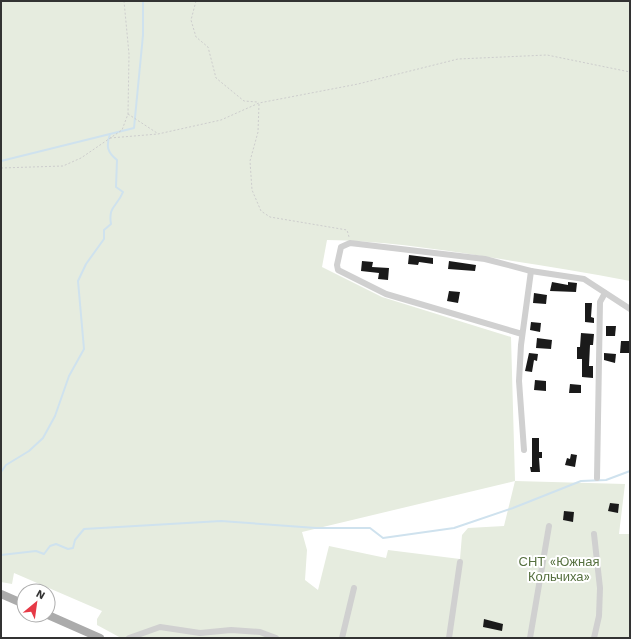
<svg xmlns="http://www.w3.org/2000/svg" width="631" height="639" viewBox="0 0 631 639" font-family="'Work Sans',sans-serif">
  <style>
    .green { fill: #e6ecdf; fill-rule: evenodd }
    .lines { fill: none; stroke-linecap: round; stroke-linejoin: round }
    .stream { stroke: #cfe2ee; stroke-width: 2 }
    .building { fill: #1a1a1a }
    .path { stroke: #cdcdcd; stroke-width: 1; stroke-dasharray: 2 2; stroke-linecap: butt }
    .minor { stroke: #d0d0d0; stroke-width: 6 }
    .major { stroke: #ababab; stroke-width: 8 }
    .labels { text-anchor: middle; stroke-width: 4; stroke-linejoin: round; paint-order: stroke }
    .park-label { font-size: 13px; fill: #56703f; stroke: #fff }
  </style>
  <rect width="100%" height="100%" fill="#fff"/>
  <!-- green -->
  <path class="green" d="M 1,1 L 630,1 L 630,281 C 587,272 544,266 501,259 C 444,250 385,241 327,240 L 322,267 L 382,297 L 511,337 L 515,481 L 625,484 L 619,534 L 630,534 L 630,638 L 121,638 L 97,625 L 97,619 L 102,611 L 14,573 L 12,584 L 1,582 ZM 515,481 L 504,526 L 468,528 L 462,535 L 460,559 L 388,550 L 386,558 L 329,546 L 318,590 L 305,580 L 307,550 L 302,532 Z"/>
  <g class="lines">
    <!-- stream -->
    <g class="stream">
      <polyline points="1,161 110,134"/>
      <path d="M 1,472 L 6,465 L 29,451 L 43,438 L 55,416 L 69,376 L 84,349 L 78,281 L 86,264 L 104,239 L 104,230 L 111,224 C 108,206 117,207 123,192 L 116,187 L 117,160 C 107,152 106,146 110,134 L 134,128 L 143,35 L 143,1"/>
      <polyline points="1,555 36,551 44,554 50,546 56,544 68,549 73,548 75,540 84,529 221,521 316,528 370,528 383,538 454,528 513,508 581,481 606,480 630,471"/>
    </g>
  </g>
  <!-- building -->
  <g class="building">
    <polygon points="409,255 433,258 433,264 419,262 418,265 408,264"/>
    <polygon points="362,261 373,262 372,267 389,268 388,280 378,279 379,273 361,271"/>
    <polygon points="449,261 476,265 475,271 448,269"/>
    <polygon points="552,282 568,285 568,282 577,283 576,292 550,291"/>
    <polygon points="449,291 460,292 458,303 447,301"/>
    <polygon points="534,293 547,295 546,304 533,303"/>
    <polygon points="585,303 592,303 591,317 594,318 594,323 585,322"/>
    <polygon points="531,322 541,323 540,332 530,330"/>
    <polygon points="606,326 616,326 615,336 606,336"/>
    <polygon points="581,333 594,334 593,345 590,345 589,366 593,366 593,378 582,377 582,359 577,359 577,347 580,347"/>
    <polygon points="537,338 552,340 551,349 536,348"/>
    <polygon points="621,341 630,341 630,353 620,353"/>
    <polygon points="529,353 538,354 537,361 534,360 532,372 525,371"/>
    <polygon points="604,353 616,354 615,363 604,360"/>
    <polygon points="535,380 546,381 546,391 534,390"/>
    <polygon points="570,384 581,385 581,393 569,393"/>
    <polygon points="532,438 539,438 539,452 542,452 542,458 539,458 540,472 531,472 530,467 532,467"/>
    <polygon points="571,454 577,455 575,467 565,465 567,458 570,459"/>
    <polygon points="610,503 619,504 618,513 608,511"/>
    <polygon points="564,511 574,512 573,522 563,520"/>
    <polygon points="484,619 503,624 502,631 483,627"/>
  </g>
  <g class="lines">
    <!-- path -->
    <g class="path">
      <polyline points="196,1 191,20 196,37 208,47 216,78 244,101 257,102"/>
      <polyline points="259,104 258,132 250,161 252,190 261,211 270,217 347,230 349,237"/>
      <polyline points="128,114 157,133"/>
      <polyline points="110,138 158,134 221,120 259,103 358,84 458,59 547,55 630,72"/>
      <polyline points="1,168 63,166 81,158 122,130 128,114 129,54 124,1"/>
    </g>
    <!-- minor -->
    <g class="minor">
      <polyline points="522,334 386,294 338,270 337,265 341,247 350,243 485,259 531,271 584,279 630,309"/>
      <polyline points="524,450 519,381 521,345 531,271"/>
      <polyline points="597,478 600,302 605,293"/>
      <polyline points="129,638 160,627 200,633 231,630 260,632 276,638"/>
      <polyline points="342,638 354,588"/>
      <polyline points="449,638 460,562"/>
      <polyline points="530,638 549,526"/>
      <polyline points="594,638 599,616 600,588 594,534"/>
    </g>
    <!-- major -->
    <g class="major">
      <polyline points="1,594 24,604"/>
      <polyline points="48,615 100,638"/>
    </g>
  </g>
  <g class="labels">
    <!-- park labels -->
    <g class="park-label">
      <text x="559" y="566">СНТ «Южная<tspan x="559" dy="15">Кольчиха»</tspan></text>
    </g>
  </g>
  <!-- border -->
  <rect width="631" height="639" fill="none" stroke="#333333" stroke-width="4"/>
  <!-- north arrow -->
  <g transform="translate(36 603) rotate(29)"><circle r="19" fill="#ffffff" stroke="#adadad"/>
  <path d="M0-3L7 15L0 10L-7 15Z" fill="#e63946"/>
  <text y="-6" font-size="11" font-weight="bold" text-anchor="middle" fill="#333333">N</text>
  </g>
</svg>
